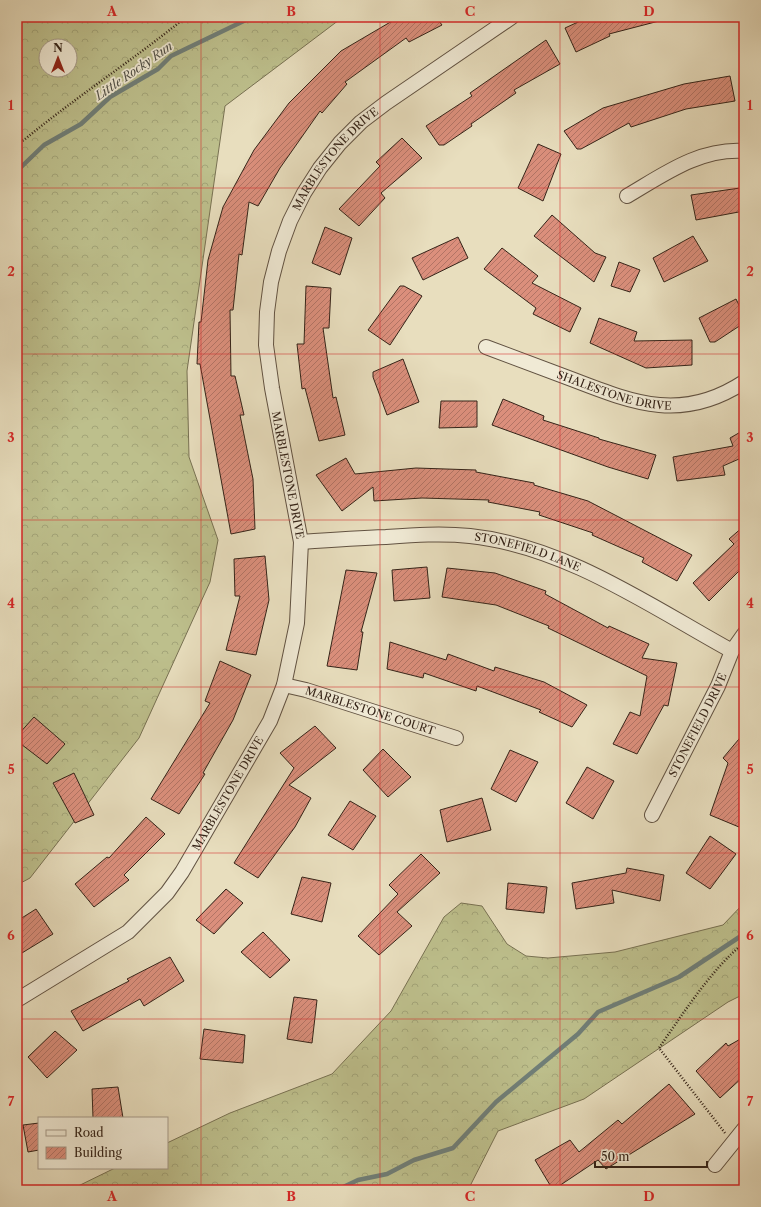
<svg xmlns="http://www.w3.org/2000/svg" width="761" height="1207" viewBox="0 0 761 1207" font-family="'Libre Caslon Text',serif">
  <style>
    .forest { fill: url(#forest-crowns); stroke: #787152; fill-rule: evenodd }
    .lines { fill: none; stroke-linecap: round; stroke-linejoin: round }
    .stream { stroke: #707e77; stroke-width: 4.5 }
    .building { fill: url(#building-hatch); stroke: #342318 }
    .minor-casing { stroke: #615242; stroke-width: 16 }
    .path { stroke: #342318; stroke-width: 2.5; stroke-dasharray: 1 2; stroke-linecap: butt }
    .minor { stroke: #f0ead5; stroke-width: 14 }
    .grid { fill: none; stroke: #d62828; stroke-width: 1; stroke-opacity: 0.55 }
    .labels { text-anchor: middle; stroke-width: 3.5; stroke-linejoin: round; paint-order: stroke }
    .street-label { font-size: 11px; fill: #342318; stroke: #f0ead5 }
    .water-label { font-size: 12px; font-style: italic; fill: #525148; stroke: #f0ead5 }
    .neatline { fill: none; stroke: #d62828; stroke-width: 1.5 }
    .grid-label { font-size: 13px; text-anchor: middle; font-weight: bold; fill: #d62828 }
  </style>
  <defs>
    <pattern id="forest-crowns" width="20" height="18" patternUnits="userSpaceOnUse"><rect width="20" height="18" fill="#bdbf8c"/><path d="M2 6a3 3 0 1 1 6 0M12 15a3 3 0 1 1 6 0" fill="none" stroke="#a3a478"/></pattern>
    <pattern id="building-hatch" width="6" height="6" patternUnits="userSpaceOnUse"><rect width="6" height="6" fill="#db8f7c"/><path d="M-1 1l2-2M0 6l6-6M5 7l2-2" fill="none" stroke="#b27465"/></pattern>
  </defs>
  <rect width="100%" height="100%" fill="#e8debe"/>
  <filter id="stains"><feTurbulence type="fractalNoise" baseFrequency=".005" numOctaves="4"/><feColorMatrix values="0 0 0 0 .2 0 0 0 0 .09 0 0 0 0 .02 0 0 0 .5 -.17"/></filter>
  <radialGradient id="worn" r=".72"><stop offset=".6" stop-color="#630" stop-opacity="0"/><stop offset="1" stop-color="#630" stop-opacity=".3"/></radialGradient>
  <!-- forest -->
  <g class="forest">
    <path d="M 17,17 L 343,17 L 225,106 L 187,371 L 189,457 L 218,540 L 210,582 L 139,738 L 30,878 L 17,885 ZM 46,46 L 70,46 L 70,70 L 46,70 Z"/>
    <polygon points="461,903 482,906 507,944 526,956 548,958 615,952 723,925 744,903 744,994 728,1002 584,1099 498,1131 468,1190 70,1190 115,1168 167,1168 167,1143 230,1113 332,1074 391,1011 444,917"/>
  </g>
  <g class="lines">
    <!-- stream -->
    <g class="stream">
      <polyline points="17,171 44,145 81,124 110,97 158,69 171,56 252,17"/>
      <polyline points="337,1190 358,1180 387,1174 414,1160 453,1148 496,1102 578,1034 598,1012 679,977 744,934"/>
    </g>
  </g>
  <!-- building -->
  <g class="building">
    <polygon points="399,17 436,17 442,25 409,42 406,38 345,82 347,84 322,113 320,111 280,168 258,206 249,202 242,255 239,254 233,310 230,310 231,376 235,376 244,415 240,415 253,479 255,529 231,534 200,364 197,364 199,322 201,322 208,260 223,207 254,150 289,103 341,51"/>
    <polygon points="589,17 658,17 659,21 609,34 610,36 576,52 565,28"/>
    <polygon points="546,40 560,64 514,90 516,93 471,124 472,126 444,145 439,145 426,126 472,96 470,93"/>
    <polygon points="730,76 735,101 686,109 631,127 629,123 581,149 577,149 564,131 603,108 684,84"/>
    <polygon points="402,138 422,158 381,193 385,198 359,226 339,209 380,166 376,162"/>
    <polygon points="538,144 561,154 543,201 518,188"/>
    <polygon points="740,188 744,211 696,220 691,195"/>
    <polygon points="552,215 595,253 606,257 594,282 534,236"/>
    <polygon points="325,227 352,238 340,275 312,263"/>
    <polygon points="693,236 708,261 664,282 653,258"/>
    <polygon points="458,237 468,258 423,280 412,258"/>
    <polygon points="502,248 538,276 532,283 581,308 570,332 533,314 536,308 484,269"/>
    <polygon points="619,262 640,270 630,292 611,286"/>
    <polygon points="306,286 331,288 329,328 323,328 333,398 336,397 345,435 319,441 305,388 302,389 297,344 304,344"/>
    <polygon points="400,286 404,286 422,296 390,345 368,330"/>
    <polygon points="736,299 744,315 744,323 715,342 710,342 699,318"/>
    <polygon points="599,318 637,332 634,341 692,340 692,365 646,368 590,343"/>
    <polygon points="403,359 419,402 387,415 373,377 373,372"/>
    <polygon points="503,399 544,416 543,420 599,438 599,439 656,455 648,479 608,467 492,425"/>
    <polygon points="441,401 477,401 477,427 439,428"/>
    <polygon points="744,430 744,471 739,459 723,466 725,475 677,481 673,457 733,446 730,438"/>
    <polygon points="346,458 355,474 416,468 476,470 476,472 534,483 534,485 588,501 692,555 677,581 642,562 644,558 592,535 593,533 539,515 540,512 488,502 489,500 422,498 374,501 373,487 342,511 316,475"/>
    <polygon points="744,526 744,566 709,601 693,583 734,544 729,539"/>
    <polygon points="265,556 269,600 256,655 226,650 240,596 235,596 234,559"/>
    <polygon points="427,567 430,598 394,601 392,570"/>
    <polygon points="447,568 495,573 546,591 545,594 608,628 609,626 649,644 642,658 677,663 668,706 664,705 637,754 613,744 630,712 640,716 647,676 548,628 549,626 496,605 442,597"/>
    <polygon points="346,570 377,573 361,632 363,632 357,670 327,666"/>
    <polygon points="390,642 446,660 448,654 494,671 495,667 544,682 587,705 572,727 539,712 541,710 477,686 476,691 424,673 423,678 387,669"/>
    <polygon points="220,661 251,675 233,720 203,773 205,774 179,814 151,799 210,703 205,701"/>
    <polygon points="34,717 65,744 47,764 17,741 17,736"/>
    <polygon points="315,726 336,748 289,785 311,798 295,827 258,878 234,863 294,768 280,753"/>
    <polygon points="744,733 744,813 739,827 710,815 728,763 723,758"/>
    <polygon points="383,749 411,777 388,797 363,770"/>
    <polygon points="510,750 538,762 516,802 491,789"/>
    <polygon points="587,767 614,781 593,819 566,803"/>
    <polygon points="74,773 94,815 75,823 53,783"/>
    <polygon points="482,798 491,830 447,842 440,810"/>
    <polygon points="350,801 376,816 353,850 328,835"/>
    <polygon points="146,817 165,834 124,875 129,880 94,907 75,884 107,857 109,858"/>
    <polygon points="710,836 736,854 710,889 686,873"/>
    <polygon points="421,854 440,873 397,912 412,926 379,955 358,936 398,894 389,885"/>
    <polygon points="627,868 664,875 660,901 612,890 614,903 576,909 572,883 626,873"/>
    <polygon points="302,877 331,883 322,922 291,914"/>
    <polygon points="508,883 547,887 544,913 506,909"/>
    <polygon points="226,889 243,903 214,934 196,920"/>
    <polygon points="36,909 53,934 17,956 17,921"/>
    <polygon points="263,932 290,960 270,978 241,952"/>
    <polygon points="170,957 184,981 144,1006 140,999 83,1031 71,1011 129,981 127,979"/>
    <polygon points="294,997 317,1000 312,1043 287,1039"/>
    <polygon points="204,1029 245,1035 243,1063 200,1059"/>
    <polygon points="55,1031 77,1050 47,1078 28,1057"/>
    <polygon points="744,1037 744,1076 720,1098 696,1071 726,1043 728,1046"/>
    <polygon points="669,1084 695,1114 606,1169 598,1160 553,1190 535,1160 570,1140 579,1152 618,1120 622,1124"/>
    <polygon points="118,1087 123,1118 93,1118 92,1089"/>
    <polygon points="39,1123 39,1150 28,1152 23,1125"/>
  </g>
  <g class="lines">
    <defs>
      <g id="minor">
        <path d="M 627,196 C 663,175 699,148 744,151"/>
        <path id="s1" d="M 486,347 C 515,358 544,369 574,380 C 636,404 683,422 744,382"/>
        <path id="s2" d="M 301,542 C 329,540 358,538 386,537 C 414,535 442,533 470,536 C 565,546 650,606 732,651"/>
        <path id="s3" d="M 284,685 L 306,690 L 456,738"/>
        <path id="s4" d="M 652,815 L 718,686 L 732,651 L 744,634"/>
        <path id="s5" d="M 17,1000 L 128,932 L 167,893 L 182,872 L 270,721 L 284,685 L 297,623 L 301,542 L 272,388 L 266,345 L 267,312 L 271,282 L 279,251 L 290,221 L 304,193 L 320,168 L 340,143 L 361,122 L 386,103 L 512,17"/>
        <polyline points="715,1165 744,1129"/>
      </g>
    </defs>
    <!-- minor casing -->
    <use href="#minor" class="minor-casing"/>
    <!-- path -->
    <g class="path">
      <path d="M 17,143 L 24,140 C 76,97 133,60 186,17"/>
      <path d="M 725,1133 L 659,1048 C 682,1015 713,967 744,943"/>
    </g>
    <!-- minor -->
    <use href="#minor" class="minor"/>
  </g>
  <!-- grid -->
  <path class="grid" d="M 201,17 L 201,1190M 380,17 L 380,1190M 560,17 L 560,1190M 17,188 L 744,188M 17,354 L 744,354M 17,520 L 744,520M 17,687 L 744,687M 17,853 L 744,853M 17,1019 L 744,1019"/>
  <g class="labels">
    <!-- street labels -->
    <g class="street-label">
      <text dy="4" stroke="none"><textPath href="#s5" startOffset="974">MARBLESTONE DRIVE</textPath></text>
      <text dy="4" stroke="none"><textPath href="#s1" startOffset="136">SHALESTONE DRIVE</textPath></text>
      <text transform="translate(288 475) rotate(79)" y="4">MARBLESTONE DRIVE</text>
      <text dy="4" stroke="none"><textPath href="#s2" startOffset="229">STONEFIELD LANE</textPath></text>
      <text dy="4" stroke="none"><textPath href="#s3" startOffset="90">MARBLESTONE COURT</textPath></text>
      <text dy="4" stroke="none"><textPath href="#s4" startOffset="101">STONEFIELD DRIVE</textPath></text>
      <text dy="4" stroke="none"><textPath href="#s5" startOffset="302">MARBLESTONE DRIVE</textPath></text>
    </g>
    <!-- water labels -->
    <g class="water-label">
      <text transform="translate(134 71) rotate(-35)" y="4">Little Rocky Run</text>
    </g>
  </g>
  <!-- margin -->
  <rect width="761" height="1207" fill="none" stroke="#e8debe" stroke-width="44"/>
  <!-- legend -->
  <rect x="38" y="1117" width="130" height="52" fill="#f0ead5" stroke="#a59a89"/>
  <rect x="46" y="1130" width="20" height="6" fill="#f0ead5" stroke="#a59a89"/>
  <text x="74" y="1137" font-size="12" fill="#342318">Road</text>
  <rect x="46" y="1147" width="20" height="12" fill="url(#building-hatch)" stroke="#a59a89"/>
  <text x="74" y="1157" font-size="12" fill="#342318">Building</text>
  <!-- north arrow -->
  <g transform="translate(58 58)"><circle r="19" fill="#f0ead5" stroke="#a59a89"/>
  <path d="M0-3L7 15L0 10L-7 15Z" fill="#8f2418"/>
  <text y="-6" font-size="11" font-weight="bold" text-anchor="middle" fill="#342318">N</text>
  </g>
  <!-- scale -->
  <path d="M595 1161v6h112v-6" fill="none" stroke="#342318" stroke-width="2"/>
  <text x="601" y="1161" font-size="12" fill="#342318" stroke="#f0ead5" stroke-width="3" paint-order="stroke">50 m</text>
  <rect x="22" y="22" width="717" height="1163" class="neatline"/>
  <g class="grid-label">
    <text x="112" y="16">A</text>
    <text x="291" y="16">B</text>
    <text x="470" y="16">C</text>
    <text x="649" y="16">D</text>
    <text x="11" y="110">1</text>
    <text x="750" y="110">1</text>
    <text x="11" y="276">2</text>
    <text x="750" y="276">2</text>
    <text x="11" y="442">3</text>
    <text x="750" y="442">3</text>
    <text x="11" y="608">4</text>
    <text x="750" y="608">4</text>
    <text x="11" y="774">5</text>
    <text x="750" y="774">5</text>
    <text x="11" y="940">6</text>
    <text x="750" y="940">6</text>
    <text x="11" y="1106">7</text>
    <text x="750" y="1106">7</text>
    <text x="112" y="1201">A</text>
    <text x="291" y="1201">B</text>
    <text x="470" y="1201">C</text>
    <text x="649" y="1201">D</text>
  </g>
  <rect width="100%" height="100%" filter="url(#stains)"/>
  <rect width="100%" height="100%" fill="url(#worn)"/>
</svg>
